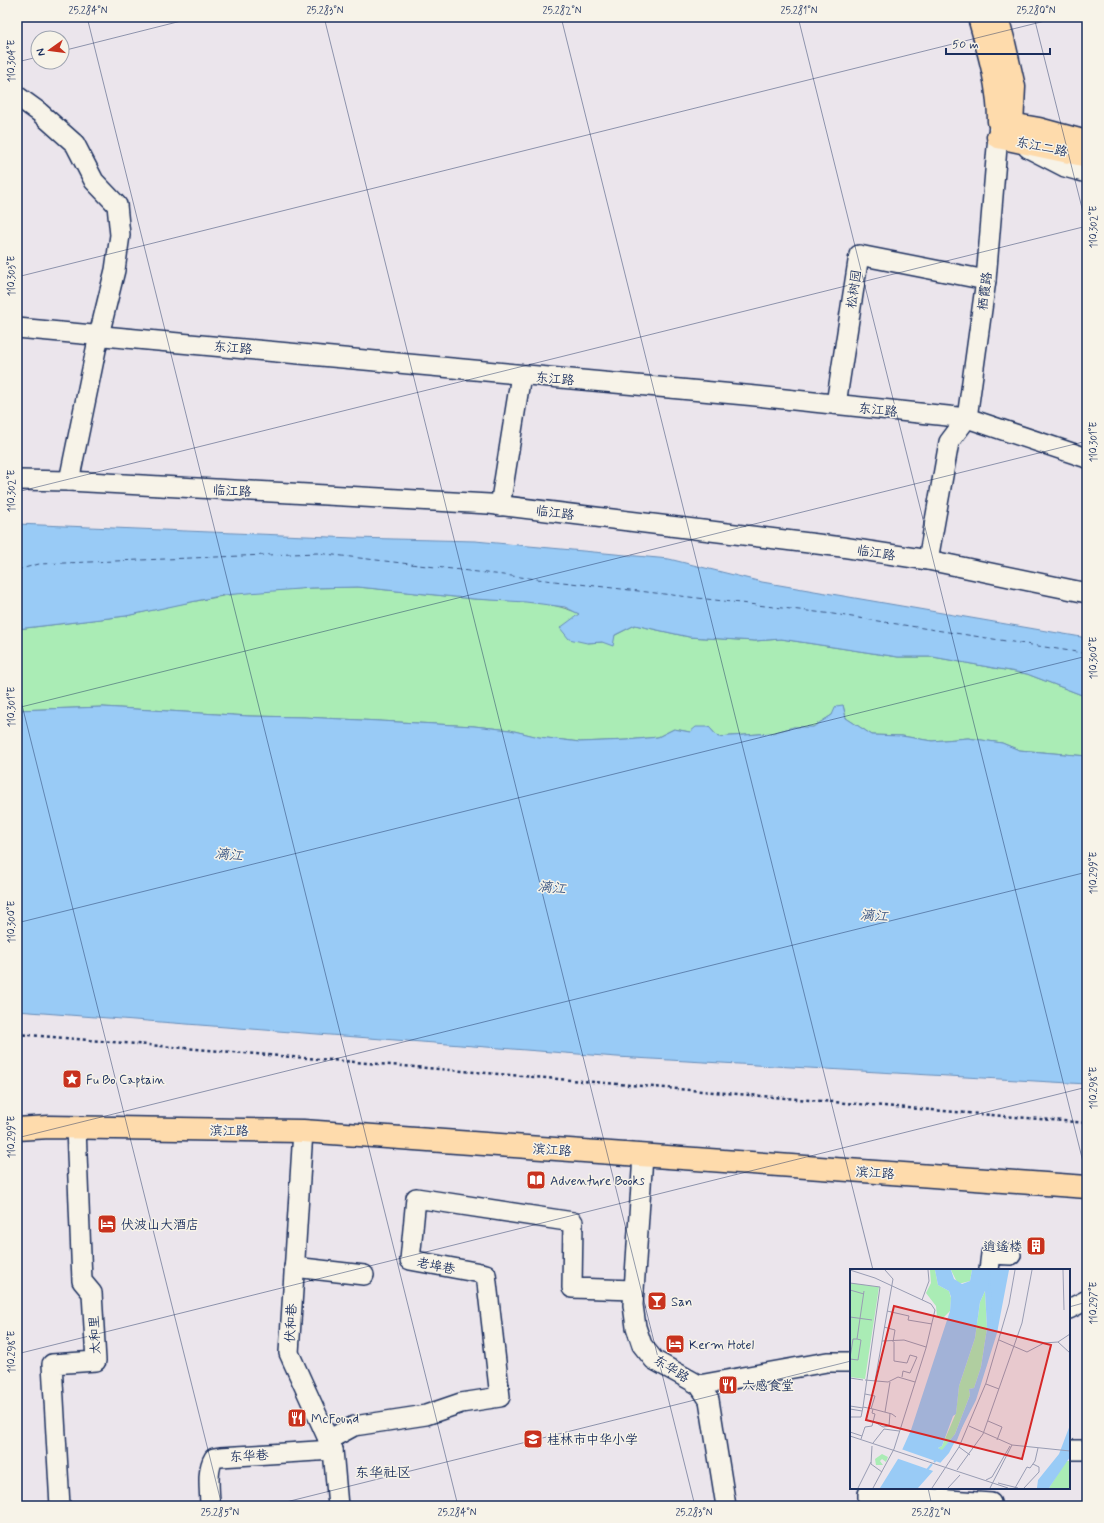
<svg xmlns="http://www.w3.org/2000/svg" width="1104" height="1523" viewBox="0 0 1104 1523" font-family="Mynerve,'LXGW WenKai TC',sans-serif">
  <style>
    .green { fill: #aaecb5; stroke: #628e8a }
    .water { fill: #99cbf6; stroke: #678db9 }
    .lines { fill: none; stroke-linecap: round; stroke-linejoin: round }
    .ferry { stroke: #3a5684; stroke-width: 1; stroke-dasharray: 5 4; stroke-linecap: butt }
    .minor-casing { stroke: #1b2f5e; stroke-width: 22 }
    .major-casing { stroke: #1b2f5e; stroke-width: 25 }
    .path { stroke: #1b2f5e; stroke-width: 2.5; stroke-dasharray: 3 3; stroke-linecap: butt }
    .minor { stroke: #f7f3e8; stroke-width: 19 }
    .major { stroke: #fedbac; stroke-width: 22 }
    .ticks { fill: none; stroke: #1b2f5e; stroke-width: 1; stroke-opacity: 0.45 }
    .labels { text-anchor: middle; stroke-width: 3; stroke-linejoin: round; paint-order: stroke }
    .street-label { font-size: 13px; fill: #1b2f5e; stroke: #f7f3e8 }
    .poi-label { font-size: 13px; fill: #1b2f5e; stroke: #f7f3e8; text-anchor: start }
    .water-label { font-size: 14px; font-style: italic; fill: #3a5684; stroke: #f7f3e8 }
    .neighbourhood-label { font-size: 14px; fill: #1b2f5e; stroke: #f7f3e8 }
    .inset-river { fill: none; stroke: #99cbf6; stroke-width: 2 }
    .inset-road { fill: none; stroke: #989cb3; stroke-width: 1 }
    .view { fill: #d62828; fill-opacity: 0.15; stroke: #d62828; stroke-width: 2 }
    .inset-edge { fill: none; stroke: #1b2f5e; stroke-width: 2 }
    .neatline { fill: none; stroke: #1b2f5e; stroke-width: 1.5 }
    .ticks-label { font-size: 10px; text-anchor: middle; fill: #1b2f5e }
  </style>
  <rect width="100%" height="100%" fill="#ebe5ec"/>
  <filter id="ink" filterUnits="userSpaceOnUse"><feTurbulence type="fractalNoise" baseFrequency=".025" numOctaves="2"/><feDisplacementMap in="SourceGraphic" scale="8" xChannelSelector="R" yChannelSelector="G"/><feConvolveMatrix kernelMatrix="1 2 1 2 8 2 1 2 1" color-interpolation-filters="sRGB"/></filter>
  <g filter="url(#ink)">
    <!-- green -->
    <path class="green" d="M 358,587 C 397,591 435,595 474,599 C 509,601 547,599 580,614 L 587,643 L 602,642 L 635,625 L 689,637 L 755,641 L 781,639 L 898,657 L 933,657 L 1027,674 L 1087,697 L 1087,756 L 1019,750 L 1002,743 L 968,738 L 932,741 L 902,736 L 872,735 L 846,718 L 843,705 L 832,715 L 813,727 L 794,727 L 772,733 L 718,737 L 709,727 L 690,732 L 674,729 L 658,737 L 627,740 L 580,742 L 538,737 L 510,730 L 474,726 L 304,717 L 249,716 L 103,707 L 17,710 L 17,629 L 126,616 L 175,605 L 244,592 L 311,588 Z"/>
    <!-- water -->
    <g class="water">
      <polygon points="17,524 354,538 475,541 669,559 762,582 1087,638 1087,697 1027,674 933,657 898,657 781,639 755,641 689,637 635,625 615,635 613,646 602,642 587,643 569,639 560,628 579,614 565,607 526,602 474,599 358,587 311,588 224,595 126,616 17,629"/>
      <polygon points="843,705 846,718 872,735 902,736 932,741 968,738 1002,743 1019,750 1087,756 1087,1084 617,1057 17,1011 17,710 103,707 249,716 304,717 474,726 510,730 539,737 580,742 627,740 658,737 674,729 690,732 696,727 709,727 718,737 772,733 794,727 813,727 832,715 836,706"/>
    </g>
    <g class="lines">
      <!-- ferry -->
      <polyline class="ferry" points="17,570 39,564 317,553 833,614 1083,653 1087,655"/>
      <defs>
        <g id="minor">
          <polyline points="17,96 39,112 75,144 94,181 117,205 120,235 115,270 99,335 69,481"/>
          <polyline points="1028,148 1065,167 1087,173"/>
          <polyline points="17,328 756,396 967,418 1087,458"/>
          <polyline points="836,404 859,255 986,280"/>
          <polyline points="17,480 69,481 489,504 842,547 928,560 1087,593"/>
          <polyline points="500,506 521,375"/>
          <polyline points="928,560 949,442 967,418 986,280 999,123"/>
          <polyline points="303,1131 289,1353 333,1450 338,1506"/>
          <polyline points="643,1156 633,1305 636,1327 642,1345 654,1360 699,1385 709,1400 726,1506"/>
          <polyline points="294,1267 364,1275"/>
          <polyline points="989,1270 991,1254 1011,1255"/>
          <polyline points="1069,1309 1087,1300"/>
          <polyline points="699,1385 827,1362 851,1362"/>
          <polyline points="328,1440 354,1426 426,1415 461,1403 500,1397 486,1274 410,1260 416,1198 573,1222 572,1288 634,1290"/>
          <polyline points="1069,1450 1087,1450"/>
          <polyline points="60,1506 52,1364 96,1361 92,1293 82,1281 76,1128"/>
          <path d="M 210,1506 C 210,1491 206,1471 214,1458 L 220,1457 L 333,1450"/>
          <polyline points="868,1506 868,1494 991,1503"/>
        </g>
        <g id="major">
          <path d="M 979,17 C 989,52 999,86 999,122 L 1039,129 L 1087,142"/>
          <polyline points="997,17 1003,39 1014,87 1012,124"/>
          <polyline points="998,137 1083,155"/>
          <polyline points="17,1129 49,1127 303,1131 1087,1187"/>
        </g>
      </defs>
      <!-- minor casing -->
      <use href="#minor" class="minor-casing"/>
      <!-- major casing -->
      <use href="#major" class="major-casing"/>
      <!-- path -->
      <polyline class="path" points="17,1034 1087,1123"/>
      <!-- minor -->
      <use href="#minor" class="minor"/>
      <!-- major -->
      <use href="#major" class="major"/>
    </g>
  </g>
  <!-- ticks -->
  <path class="ticks" d="M 87,17 L 458,1506M 324,17 L 695,1506M 561,17 L 873,1270M 798,17 L 1087,1178M 1034,17 L 1087,228M 62,51 L 197,17M 17,62 L 38,57M 17,277 L 1061,17M 17,492 L 1087,226M 17,685 L 222,1506M 17,708 L 1087,441M 17,923 L 1087,656M 17,1138 L 1087,872M 1069,1307 L 1087,1302M 17,1354 L 1087,1087M 928,1488 L 932,1506M 270,1506 L 851,1361"/>
  <!-- icons -->
  <defs>
    <symbol id="sight-square" viewBox="-11 -11 22 22"><rect x="-9" y="-9" width="18" height="18" rx="4" fill="#c8321e" stroke="#f7f3e8"/><path d="M0-6L1.8-2.2L6-1.7L2.9 1.2L3.7 5.4L0 3.3L-3.7 5.4L-2.9 1.2L-6-1.7L-1.8-2.2Z" fill="#fff"/></symbol>
    <symbol id="library-square" viewBox="-11 -11 22 22"><rect x="-9" y="-9" width="18" height="18" rx="4" fill="#c8321e" stroke="#f7f3e8"/><path d="M-6-4Q-3-5.5-.7-3.5V5Q-3 3-6 4ZM6-4Q3-5.5 .7-3.5V5Q3 3 6 4Z" fill="#fff"/></symbol>
    <symbol id="hotel-square" viewBox="-11 -11 22 22"><rect x="-9" y="-9" width="18" height="18" rx="4" fill="#c8321e" stroke="#f7f3e8"/><path d="M-6-4.5h1.5V1H6V5H4.5V3h-9V5H-6ZM-4 0a1.8 1.8 0 1 1 3.6 0ZM.5 0V-2.5h3Q6-2.5 6 0Z" fill="#fff"/></symbol>
    <symbol id="building-square" viewBox="-11 -11 22 22"><rect x="-9" y="-9" width="18" height="18" rx="4" fill="#c8321e" stroke="#f7f3e8"/><path d="M-4-6H4V6H1V3H-1V6H-4ZM-2.5-4.3h1.7v1.8h-1.7ZM.8-4.3h1.7v1.8H.8ZM-2.5-1h1.7V.8h-1.7ZM.8-1h1.7V.8H.8Z" fill="#fff"/></symbol>
    <symbol id="bar-square" viewBox="-11 -11 22 22"><rect x="-9" y="-9" width="18" height="18" rx="4" fill="#c8321e" stroke="#f7f3e8"/><path d="M-6-5H6L.8 .8V4.5H3.5V6h-7V4.5H-.8V.8Z" fill="#fff"/></symbol>
    <symbol id="restaurant-square" viewBox="-11 -11 22 22"><rect x="-9" y="-9" width="18" height="18" rx="4" fill="#c8321e" stroke="#f7f3e8"/><path d="M-5-6h1v4h1v-4h1v4h1v-4h1v5L-1.5 .5V6h-2V.5L-5-1ZM5-6V6H3V1.5H1.5Q1.5-4 5-6Z" fill="#fff"/></symbol>
    <symbol id="school-square" viewBox="-11 -11 22 22"><rect x="-9" y="-9" width="18" height="18" rx="4" fill="#c8321e" stroke="#f7f3e8"/><path d="M0-5L7-2L0 1L-7-2ZM-4 1L0 2.5L4 1V4Q0 6-4 4Z" fill="#fff"/></symbol>
  </defs>
  <g fill-rule="evenodd">
    <use href="#sight-square" x="61" y="1068" width="22" height="22"/>
    <use href="#library-square" x="525" y="1169" width="22" height="22"/>
    <use href="#hotel-square" x="96" y="1213" width="22" height="22"/>
    <use href="#building-square" x="1025" y="1235" width="22" height="22"/>
    <use href="#bar-square" x="646" y="1290" width="22" height="22"/>
    <use href="#hotel-square" x="664" y="1333" width="22" height="22"/>
    <use href="#restaurant-square" x="717" y="1374" width="22" height="22"/>
    <use href="#restaurant-square" x="286" y="1407" width="22" height="22"/>
    <use href="#school-square" x="522" y="1428" width="22" height="22"/>
  </g>
  <g class="labels">
    <!-- street labels -->
    <g class="street-label">
      <text transform="translate(1042 146) rotate(12)" y="5">东江二路</text>
      <text transform="translate(853 289) rotate(-81)" y="5">松树园</text>
      <text transform="translate(984 291) rotate(-83)" y="5">栖霞路</text>
      <text transform="translate(233 347) rotate(5)" y="5">东江路</text>
      <text transform="translate(555 378) rotate(5)" y="5">东江路</text>
      <text transform="translate(878 409) rotate(6)" y="5">东江路</text>
      <text transform="translate(232 490) rotate(3)" y="5">临江路</text>
      <text transform="translate(555 512) rotate(7)" y="5">临江路</text>
      <text transform="translate(876 552) rotate(9)" y="5">临江路</text>
      <text transform="translate(229 1130) rotate(1)" y="5">滨江路</text>
      <text transform="translate(552 1149) rotate(4)" y="5">滨江路</text>
      <text transform="translate(875 1172) rotate(4)" y="5">滨江路</text>
      <text transform="translate(436 1265) rotate(11)" y="5">老埠巷</text>
      <text transform="translate(290 1323) rotate(-87)" y="5">伏和巷</text>
      <text transform="translate(94 1335) rotate(-93)" y="5">太和里</text>
      <text transform="translate(672 1368) rotate(32)" y="5">东华路</text>
      <text transform="translate(249 1455) rotate(-3)" y="5">东华巷</text>
    </g>
    <!-- poi labels -->
    <g class="poi-label">
      <text x="86" y="1084">Fu Bo Captain</text>
      <text x="550" y="1185">Adventure Books</text>
      <text x="121" y="1229">伏波山大酒店</text>
      <text x="1022" y="1251" text-anchor="end">逍遥楼</text>
      <text x="671" y="1306">San</text>
      <text x="689" y="1349">Kerm Hotel</text>
      <text x="742" y="1390">六感食堂</text>
      <text x="311" y="1423">McFound</text>
      <text x="547" y="1444">桂林市中华小学</text>
    </g>
    <!-- water labels -->
    <g class="water-label">
      <text transform="translate(229 854) rotate(6)" y="5">漓江</text>
      <text transform="translate(552 887) rotate(6)" y="5">漓江</text>
      <text transform="translate(874 915) rotate(4)" y="5">漓江</text>
    </g>
    <!-- neighbourhood labels -->
    <g class="neighbourhood-label">
      <text x="383" y="1477">东华社区</text>
    </g>
  </g>
  <!-- overview -->
  <g transform="translate(850 1269)">
    <rect width="220" height="220" fill="#ebe5ec"/>
    <path d="M 80,1 L 85,1 L 88,16 L 99,22 L 101,29 L 100,42 L 93,49 L 87,48 L 86,37 L 76,24 L 81,14 ZM 101,1 L 122,1 L 120,12 L 108,15 ZM 0,14 L 29,18 L 15,110 L 0,108 ZM 135,22 L 137,59 L 131,98 L 124,119 L 119,120 L 120,126 L 105,165 L 92,182 L 88,179 L 92,177 L 106,144 L 109,117 L 125,69 L 130,33 ZM 32,185 L 38,188 L 36,193 L 32,190 L 30,192 L 33,196 L 26,196 L 25,190 ZM 216,192 L 220,192 L 220,219 L 199,219 Z" fill="#aaecb5"/>
    <path d="M 85,1 L 101,1 L 104,10 L 112,15 L 120,12 L 122,1 L 159,1 L 147,64 L 126,131 L 99,184 L 68,219 L 30,219 L 48,190 L 61,161 L 100,42 L 101,28 L 99,22 L 88,16 ZM 135,22 L 137,59 L 131,98 L 124,119 L 119,120 L 120,126 L 105,165 L 92,181 L 88,179 L 92,177 L 103,147 L 106,145 L 109,117 L 125,69 L 130,33 ZM 220,156 L 220,188 L 199,219 L 187,219 L 188,211 L 209,185 Z" fill="#99cbf6" fill-rule="evenodd"/>
    <path d="M 51,180 L 91,194 L 86,203 L 46,189 Z" fill="#ebe5ec"/>
    <path class="inset-river" d="M 84,193 L 106,171 L 136,95 L 142,66 L 139,1M 62,219 L 82,195"/>
    <path class="inset-road" d="M 0,1 L 25,9 L 81,35 L 85,41 L 76,79 L 44,180 L 23,219M 213,1 L 214,41M 0,14 L 30,18 L 13,138 L 23,140M 0,21 L 14,25M 72,31 L 79,12 L 78,1M 37,42 L 59,47 L 58,51 L 82,55M 0,48 L 22,51M 34,58 L 45,61 L 43,73M 149,71 L 177,83 L 194,74 L 208,73 L 220,65M 32,72 L 54,71 L 76,78M 44,73 L 44,92 L 57,94 L 60,86 L 67,88 L 60,104 L 53,102 L 52,108M 208,73 L 220,84M 0,89 L 3,70 L 7,70 L 14,22M 0,90 L 8,91 L 11,71 L 7,70M 0,109 L 13,111M 15,111 L 38,113 L 48,108 L 65,113M 25,112 L 43,10 L 35,1M 136,115 L 149,120M 15,125 L 25,127 L 21,140M 0,137 L 13,139M 0,140 L 12,142M 35,143 L 40,113M 0,148 L 11,148 L 13,138M 23,152 L 33,158 L 39,157 L 40,144M 138,152 L 152,158 L 147,171M 119,157 L 162,176M 0,163 L 12,167M 0,167 L 158,219M 11,170 L 15,158 L 22,157 L 25,145 L 22,144 L 23,140 L 42,145 L 46,148M 23,174 L 34,160 L 49,162M 22,177 L 21,195 L 32,203M 109,178 L 120,186M 107,201 L 133,165 L 172,54 L 182,1M 136,211 L 142,208 L 160,177M 148,214 L 168,219M 8,219 L 21,193M 82,219 L 109,178 L 136,114 L 159,35 L 165,1M 98,219 L 110,206M 140,219 L 162,176 L 220,182M 165,219 L 177,198 L 180,199 L 185,192 L 188,179M 174,219 L 189,203 L 189,198 L 183,195"/>
    <path class="view" d="M 44,37 L 201,76 L 172,190 L 16,151 Z"/>
    <rect width="220" height="220" class="inset-edge"/>
  </g>
  <!-- margin -->
  <rect width="1104" height="1523" fill="none" stroke="#f7f3e8" stroke-width="44"/>
  <!-- north arrow -->
  <g transform="translate(50 50) rotate(256)"><circle r="19" fill="#f7f3e8" stroke="#9fa5b1"/>
  <path d="M0-3L7 15L0 10L-7 15Z" fill="#c8321e"/>
  <text y="-6" font-size="11" font-weight="bold" text-anchor="middle" fill="#1b2f5e">N</text>
  </g>
  <!-- scale -->
  <path d="M946 48v6h104v-6" fill="none" stroke="#1b2f5e" stroke-width="2"/>
  <text x="952" y="48" font-size="12" fill="#1b2f5e" stroke="#f7f3e8" stroke-width="3" paint-order="stroke">50 m</text>
  <rect x="22" y="22" width="1060" height="1479" class="neatline"/>
  <g class="ticks-label">
    <text x="88" y="14">25.284°N</text>
    <text x="325" y="14">25.283°N</text>
    <text x="562" y="14">25.282°N</text>
    <text x="799" y="14">25.281°N</text>
    <text x="1036" y="14">25.280°N</text>
    <text transform="translate(11 61) rotate(-90)" y="4">110.304°E</text>
    <text transform="translate(1093 227) rotate(-90)" y="4">110.302°E</text>
    <text transform="translate(11 276) rotate(-90)" y="4">110.303°E</text>
    <text transform="translate(1093 442) rotate(-90)" y="4">110.301°E</text>
    <text transform="translate(11 491) rotate(-90)" y="4">110.302°E</text>
    <text transform="translate(1093 658) rotate(-90)" y="4">110.300°E</text>
    <text transform="translate(11 707) rotate(-90)" y="4">110.301°E</text>
    <text transform="translate(1093 873) rotate(-90)" y="4">110.299°E</text>
    <text transform="translate(11 922) rotate(-90)" y="4">110.300°E</text>
    <text transform="translate(1093 1088) rotate(-90)" y="4">110.298°E</text>
    <text transform="translate(11 1137) rotate(-90)" y="4">110.299°E</text>
    <text transform="translate(1093 1303) rotate(-90)" y="4">110.297°E</text>
    <text transform="translate(11 1352) rotate(-90)" y="4">110.298°E</text>
    <text x="220" y="1516">25.285°N</text>
    <text x="457" y="1516">25.284°N</text>
    <text x="694" y="1516">25.283°N</text>
    <text x="931" y="1516">25.282°N</text>
  </g>
</svg>
